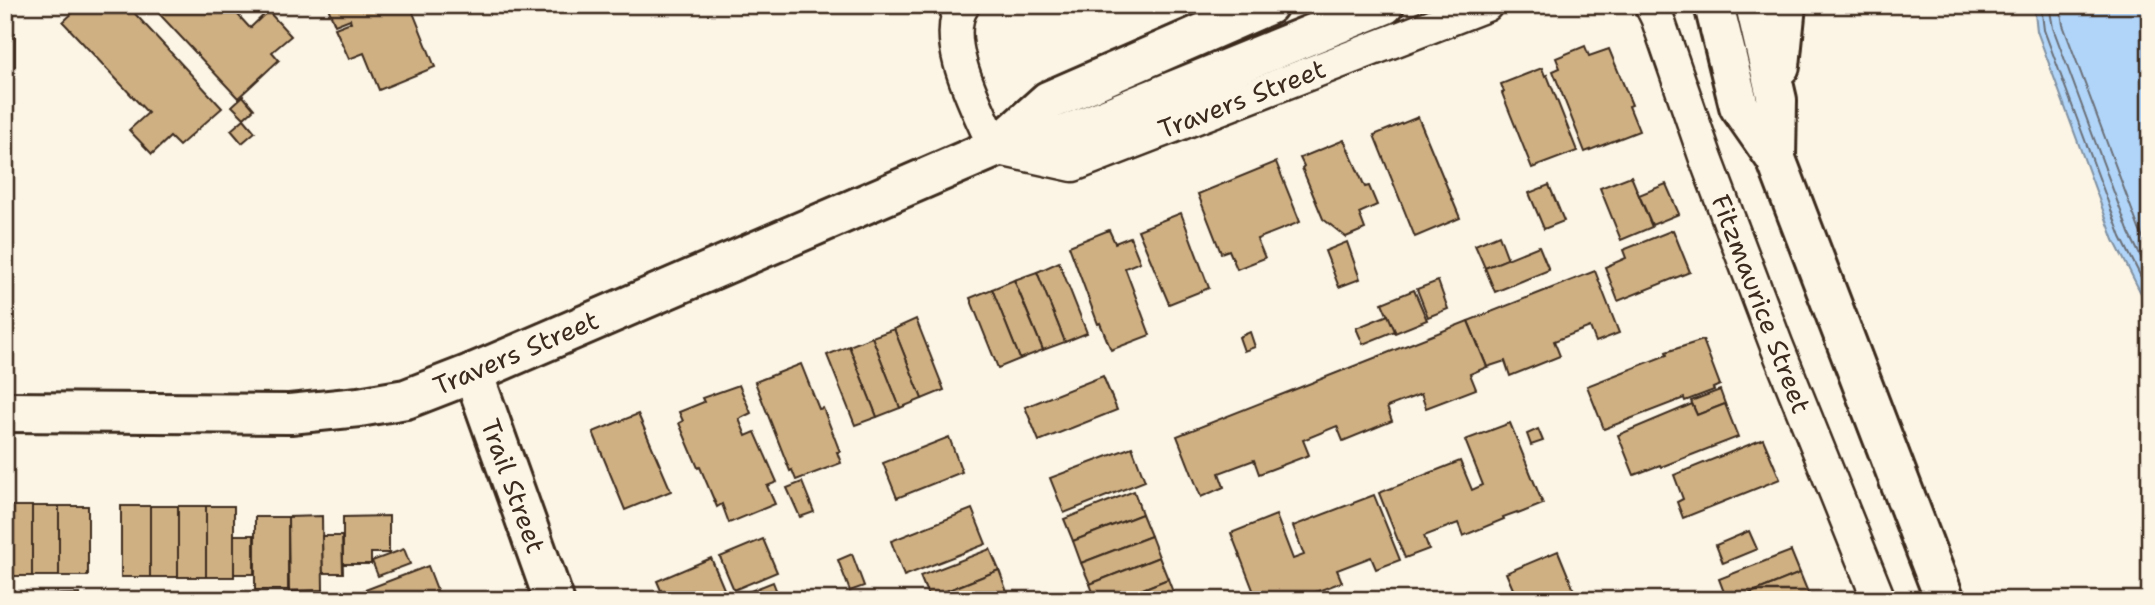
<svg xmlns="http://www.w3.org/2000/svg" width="2155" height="605" viewBox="0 0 2155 605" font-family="'Shantell Sans',sans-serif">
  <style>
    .water { fill: #b0d5f9; stroke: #8191a1; stroke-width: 2 }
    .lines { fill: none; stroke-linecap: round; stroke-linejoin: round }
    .shore { stroke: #6a6e76; stroke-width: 2 }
    .building { fill: #cfb083; stroke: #3b2a1e; stroke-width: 2 }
    .minor-casing { stroke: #3b2a1e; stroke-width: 37 }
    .tertiary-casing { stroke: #3b2a1e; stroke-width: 44 }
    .secondary-casing { stroke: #3b2a1e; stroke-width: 44 }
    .minor { stroke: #fcf5e5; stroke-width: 32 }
    .tertiary { stroke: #fcf5e5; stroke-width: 38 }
    .secondary { stroke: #fcf5e5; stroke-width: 38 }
    .labels { text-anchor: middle; stroke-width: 6; stroke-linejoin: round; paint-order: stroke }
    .street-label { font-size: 26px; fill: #3b2a1e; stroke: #fcf5e5 }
  </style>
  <rect width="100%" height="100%" fill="#fcf5e5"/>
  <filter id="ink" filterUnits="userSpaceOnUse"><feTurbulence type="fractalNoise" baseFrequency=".0143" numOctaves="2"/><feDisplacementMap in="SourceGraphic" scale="14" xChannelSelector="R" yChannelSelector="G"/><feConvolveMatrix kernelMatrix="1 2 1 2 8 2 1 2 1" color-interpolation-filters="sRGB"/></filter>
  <g filter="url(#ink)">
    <!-- water -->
    <polygon class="water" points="2034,5 2150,5 2150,311 2114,240 2037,31"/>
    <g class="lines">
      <!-- shore -->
      <g class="shore">
        <polyline points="2041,5 2044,30 2121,237 2150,295"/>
        <polyline points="2049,5 2053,28 2129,233 2150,275"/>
        <polyline points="2060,5 2063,25 2139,229 2150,252"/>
      </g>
    </g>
    <!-- building -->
    <g class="building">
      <polygon points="81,5 127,5 222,108 179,146 170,137 152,154 129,130 148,113 63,22"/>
      <polygon points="151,5 229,5 250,28 268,11 291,36 272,52 279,60 238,98"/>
      <polygon points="327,5 410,5 435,67 379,90 364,53 349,59 335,28 351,22 350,19 335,25"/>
      <rect x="5" y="37" width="10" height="29"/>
      <polygon points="1585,46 1589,56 1609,49 1632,105 1629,106 1639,131 1585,152 1553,71 1560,68 1556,58"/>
      <polygon points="1542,68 1545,76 1547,75 1577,151 1532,168 1502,93 1504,92 1501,84"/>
      <polygon points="243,96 254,109 244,118 232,106"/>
      <polygon points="1418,117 1460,218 1415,237 1374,135"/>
      <polygon points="244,119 255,132 242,143 231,130"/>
      <polygon points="1344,140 1365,187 1369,186 1377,205 1359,213 1365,229 1346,237 1323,219 1302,168 1304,166 1300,158"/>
      <polygon points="1276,162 1300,222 1257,239 1265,258 1237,269 1229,250 1221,253 1198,194"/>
      <polygon points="1631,176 1652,227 1621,240 1600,188"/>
      <polygon points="1666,184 1679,214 1652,225 1639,195"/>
      <polygon points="1549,185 1564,221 1544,229 1529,193"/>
      <polygon points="1181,213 1209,288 1169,304 1138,230"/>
      <polygon points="1109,230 1115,243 1130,237 1140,262 1125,268 1150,335 1111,350 1100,323 1098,324 1069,246"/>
      <polygon points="1673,230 1690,272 1618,301 1605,267 1626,258 1623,250"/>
      <polygon points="1499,235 1508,259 1485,268 1475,245"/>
      <polygon points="1347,242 1360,279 1339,287 1325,251"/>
      <polygon points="1539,246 1549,270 1495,292 1485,268"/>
      <polygon points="1059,262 1087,333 1065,342 1037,272"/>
      <polygon points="1595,271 1619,333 1596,342 1590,327 1554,341 1560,356 1510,376 1505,361 1487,367 1468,321"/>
      <polygon points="1037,272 1065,342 1043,350 1014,280"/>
      <polygon points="1014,280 1043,350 1020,359 992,289"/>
      <polygon points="1438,281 1448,309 1428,317 1417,289"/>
      <polygon points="992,289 1020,359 998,368 970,298"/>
      <polygon points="1414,290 1427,320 1395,333 1382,303"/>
      <polygon points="1388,315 1395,331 1363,344 1356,328"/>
      <polygon points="916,319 944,390 922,399 894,329"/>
      <polygon points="1468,321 1487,367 1470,374 1476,389 1426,408 1421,394 1387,407 1392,421 1343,441 1337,426 1303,440 1309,455 1259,474 1254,460 1219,473 1224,487 1201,497 1177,436"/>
      <polygon points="894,329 922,399 900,408 872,337"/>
      <polygon points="1250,332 1255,347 1244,351 1239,337"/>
      <polygon points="872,337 900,408 877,417 849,346"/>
      <polygon points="1703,340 1720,385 1713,388 1714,390 1685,401 1684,398 1604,429 1587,386 1667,355 1666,352"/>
      <polygon points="849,346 877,417 855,425 827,355"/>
      <polygon points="801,364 819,409 823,408 840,452 837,452 841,463 796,480 792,470 790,471 755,382"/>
      <polygon points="1103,376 1117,410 1039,441 1025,407"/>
      <polygon points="739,385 751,413 739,419 746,436 755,432 777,482 767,486 775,504 729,523 722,504 717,507 700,467 698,468 679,423 683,421 679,412 704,402 702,398"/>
      <polygon points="1720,390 1725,404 1697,415 1691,401"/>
      <polygon points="1692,404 1697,415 1725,404 1738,437 1661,467 1660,465 1634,475 1618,435"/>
      <polygon points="638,414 671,491 625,510 593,432"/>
      <polygon points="1510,423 1543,504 1518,514 1517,512 1503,517 1504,519 1463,536 1458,523 1424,536 1429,549 1405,558 1379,493 1460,461 1472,490 1483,485 1465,440"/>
      <polygon points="1538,429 1543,441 1531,445 1527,434"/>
      <polygon points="949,437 962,472 897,498 883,463"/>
      <polygon points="1763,439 1780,479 1683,518 1677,502 1683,499 1674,475"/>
      <polygon points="1132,447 1145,481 1064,513 1050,478"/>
      <polygon points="802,482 814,512 800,517 787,488"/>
      <polygon points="1134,491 1142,514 1073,541 1064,519"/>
      <polygon points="1374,495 1400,560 1376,569 1371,557 1337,570 1342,582 1300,598 1300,596 1292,600 1257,600 1231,533 1276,515 1293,559 1304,555 1293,526"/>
      <rect x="5" y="506" width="27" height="70"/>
      <rect x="32" y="506" width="27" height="70"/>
      <rect x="59" y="506" width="29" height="70"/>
      <rect x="121" y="506" width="29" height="71"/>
      <rect x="150" y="506" width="28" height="71"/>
      <rect x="178" y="506" width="28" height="71"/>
      <rect x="206" y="506" width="28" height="71"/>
      <polygon points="972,509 986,544 904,576 891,541"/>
      <polygon points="1142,514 1151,536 1081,563 1073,541"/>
      <polygon points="322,516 323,590 289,591 288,517"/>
      <polygon points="389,516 389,553 371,553 371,564 343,564 343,517"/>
      <rect x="255" y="517" width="33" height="73"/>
      <polygon points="1749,531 1757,549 1723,563 1716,545"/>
      <rect x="234" y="535" width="20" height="39"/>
      <polygon points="322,536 342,536 343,573 323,573"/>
      <polygon points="1151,536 1159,557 1090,584 1081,563"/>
      <polygon points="763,539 777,572 734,590 720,557"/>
      <polygon points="404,549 410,564 378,576 372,561"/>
      <polygon points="990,549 999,570 929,598 920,576"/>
      <polygon points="1558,551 1576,595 1564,600 1506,600 1516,596 1506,573"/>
      <polygon points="1791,551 1800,573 1734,600 1727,600 1719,579"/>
      <polygon points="852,554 864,586 850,591 838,560"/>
      <polygon points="1159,557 1168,579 1115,600 1096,600 1090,584"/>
      <polygon points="711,558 727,596 718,600 665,600 657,581"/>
      <polygon points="428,566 441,600 339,600"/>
      <polygon points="999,570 1007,592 988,600 929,600 929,598"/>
      <polygon points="1800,573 1809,595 1797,600 1734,600"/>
      <polygon points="1168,579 1176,600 1115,600"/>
      <polygon points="773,582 780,600 728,600"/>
      <polygon points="225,593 225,600 186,600 186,594"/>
      <polygon points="80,594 80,600 40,600 40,595"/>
      <rect x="129" y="594" width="40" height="6"/>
    </g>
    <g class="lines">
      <defs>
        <g id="minor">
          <path d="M 963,5 C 939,41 980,112 995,148 L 1073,165 L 1486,5"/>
          <polyline points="1651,5 1657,17 1706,159 1776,344 1879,600"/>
        </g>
        <polyline id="tertiary" points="473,373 554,600"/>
        <g id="secondary">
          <polyline points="1714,5 1739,106 1776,159 1945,600"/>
          <polyline points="1755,5 1777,100 1776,159"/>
          <polyline points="1780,66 1786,5"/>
          <polyline points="997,147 1048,101 1268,5"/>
          <polyline points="5,412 290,414 359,407 406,399 473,373 995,148 1064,135 1384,5"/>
        </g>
      </defs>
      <!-- minor casing -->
      <use href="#minor" class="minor-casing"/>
      <!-- tertiary casing -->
      <use href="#tertiary" class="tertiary-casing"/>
      <!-- secondary casing -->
      <use href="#secondary" class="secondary-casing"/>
      <!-- minor -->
      <use href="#minor" class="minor"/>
      <!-- tertiary -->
      <use href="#tertiary" class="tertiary"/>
      <!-- secondary -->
      <use href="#secondary" class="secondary"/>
    </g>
  </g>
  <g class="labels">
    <!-- street labels -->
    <g class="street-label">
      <text transform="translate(1242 99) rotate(-21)" y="9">Travers Street</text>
      <text transform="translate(1761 304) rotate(69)" y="9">Fitzmaurice Street</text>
      <text transform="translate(516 353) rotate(-23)" y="9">Travers Street</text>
      <text transform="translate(513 486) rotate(70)" y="9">Trail Street</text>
    </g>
  </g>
  <!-- margin -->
  <rect width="2155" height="605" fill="none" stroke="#fcf5e5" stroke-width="28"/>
  <rect x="14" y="14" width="2127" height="577" fill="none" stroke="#3b2a1e" stroke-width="2.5" filter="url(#ink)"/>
</svg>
